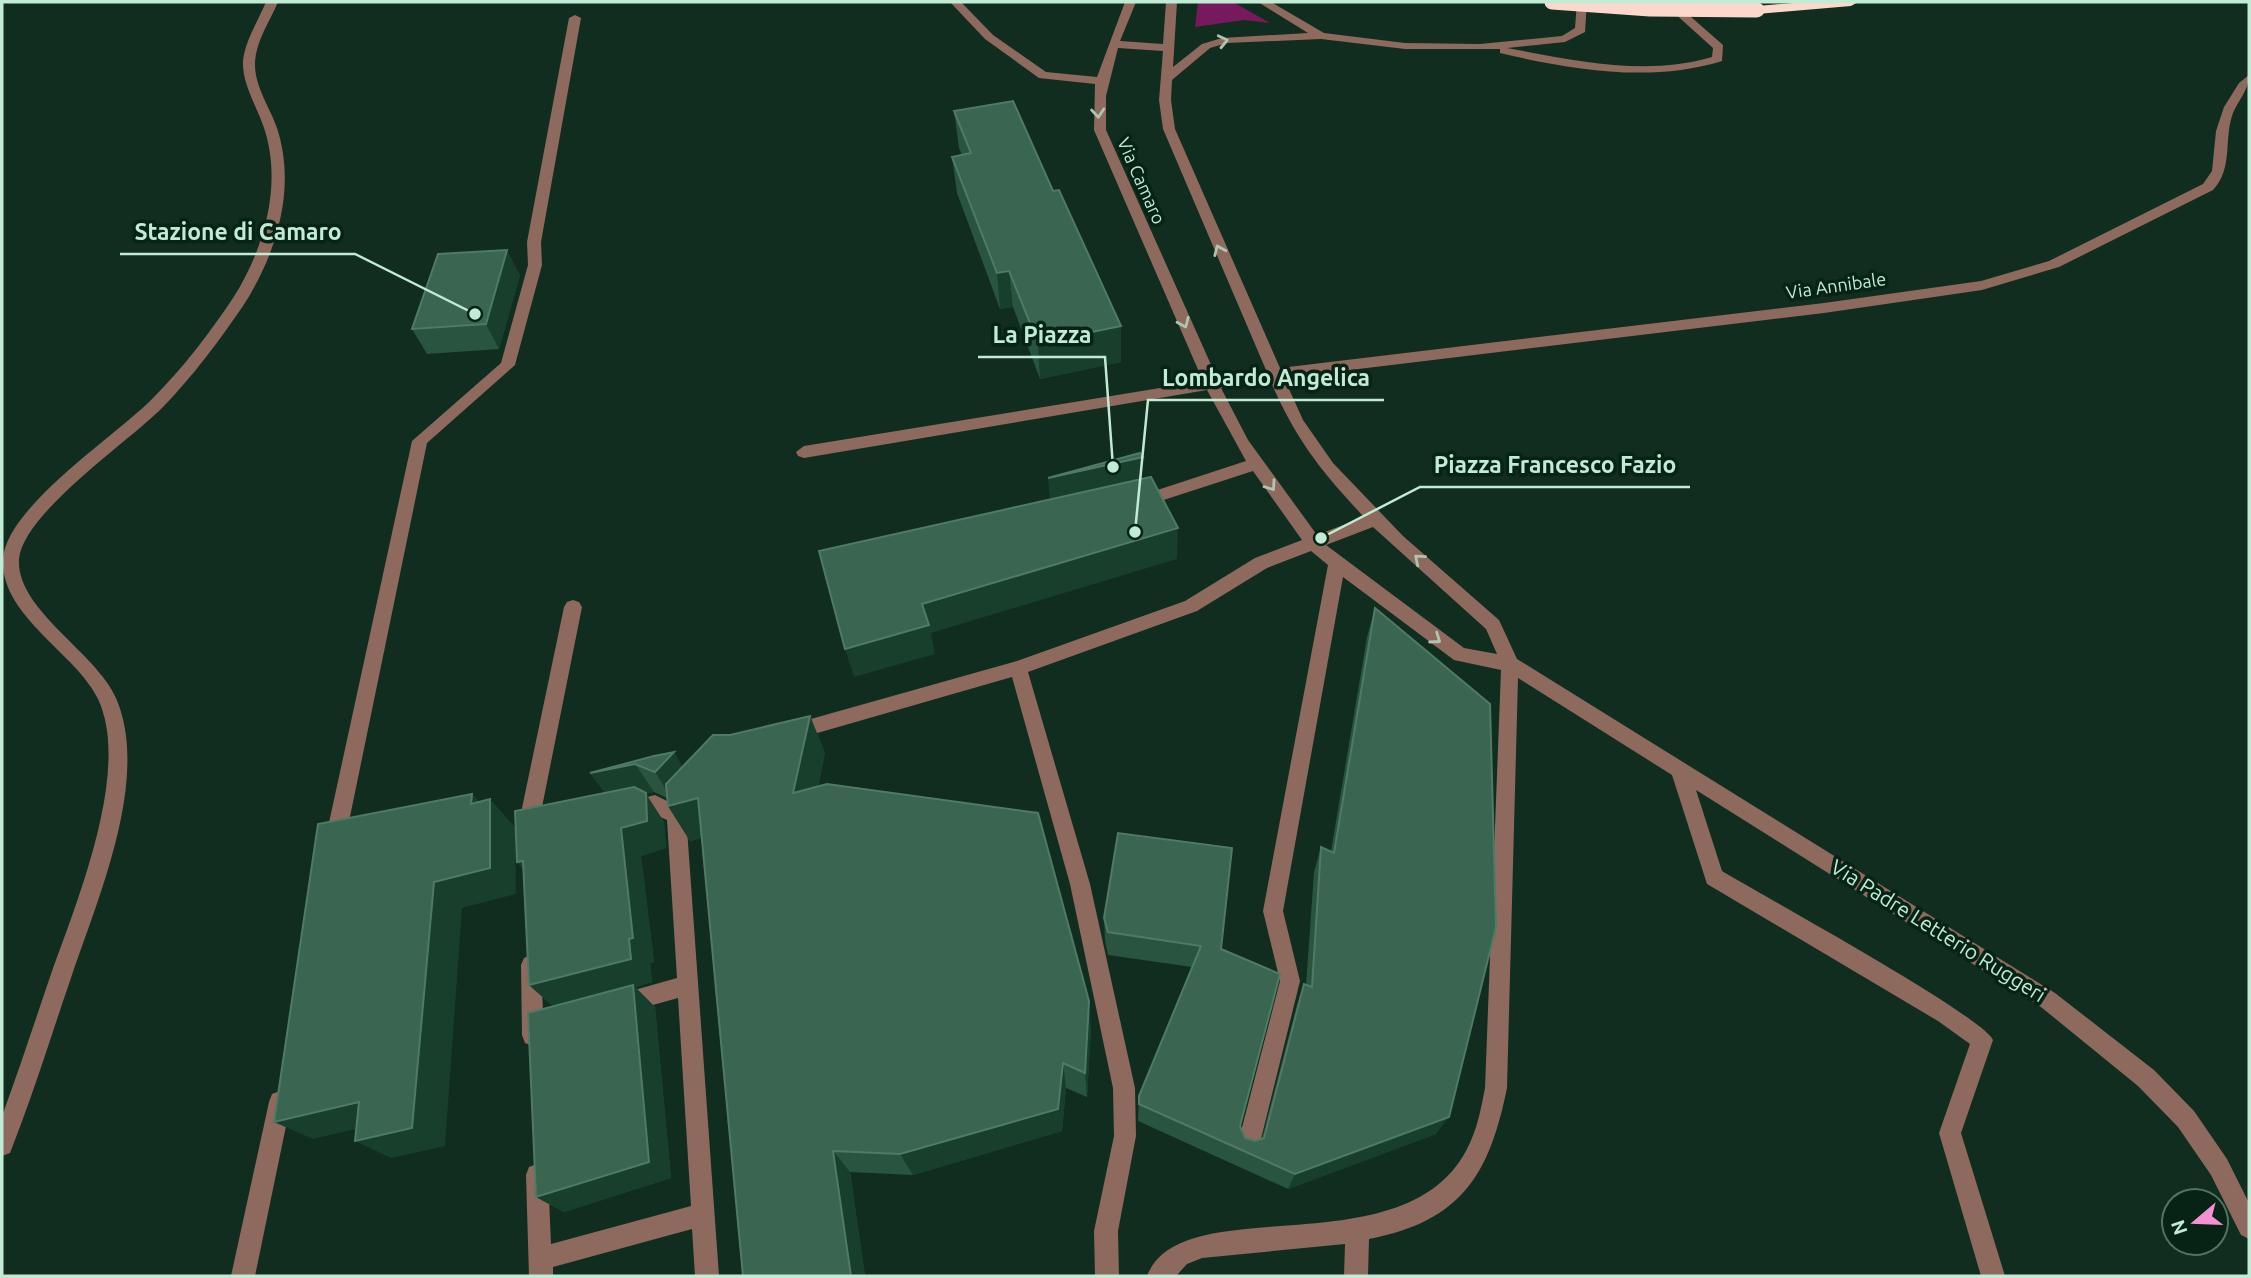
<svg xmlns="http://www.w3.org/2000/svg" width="2251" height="1278" viewBox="0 0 2251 1278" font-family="Ubuntu,sans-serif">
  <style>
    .green { fill: #761a5d }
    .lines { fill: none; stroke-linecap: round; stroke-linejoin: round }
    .minor { fill: #8d6a5d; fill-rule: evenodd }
    .highway { fill: #fbd8cb; fill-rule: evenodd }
    .highway-bridge { stroke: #fbd8cb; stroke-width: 15 }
    .wall { fill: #295440 }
    .shaded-wall { fill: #183e2c }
    .building { fill: #3a6550; stroke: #4f7a65; stroke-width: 2 }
    .oneway { stroke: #b1c4b0 }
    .labels { text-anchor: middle; stroke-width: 7; stroke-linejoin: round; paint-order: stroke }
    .far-street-label { font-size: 18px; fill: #c1ebd4; stroke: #062316 }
    .street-label { font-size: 21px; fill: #c1ebd4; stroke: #062316 }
    .leader { fill: none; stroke: #c1ebd4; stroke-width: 2.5 }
    .callout-dot { fill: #c1ebd4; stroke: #062316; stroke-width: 2.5 }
    .callout-label { font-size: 23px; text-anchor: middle; font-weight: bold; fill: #c1ebd4; stroke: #062316; stroke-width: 7; stroke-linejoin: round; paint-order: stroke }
  </style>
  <rect width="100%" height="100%" fill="#102d1f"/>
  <!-- green -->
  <polygon class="green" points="1198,2 1233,2 1270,23 1244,20 1195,27"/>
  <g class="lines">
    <!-- minor -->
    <g class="minor">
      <path d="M 266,2 L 278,2 C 270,21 256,41 255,62 C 254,86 270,107 277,128 C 297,189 276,255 243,306 C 219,341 193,376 163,407 C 131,440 23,513 19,559 C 16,610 96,652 116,698 C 151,779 97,900 71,978 C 54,1027 39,1076 21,1124 L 10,1153 L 2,1156 L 2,1116 C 19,1070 34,1024 50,977 C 75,906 132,771 98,699 C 76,653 0,616 3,559 C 6,507 117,435 153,398 C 183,368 209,334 233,298 C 264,250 283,184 264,128 C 257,106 242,85 243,61 C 245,41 258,21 266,2 Z"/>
      <path d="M 950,2 L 961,2 L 993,35 L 1046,72 L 1097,77 L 1125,2 L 1136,2 L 1120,41 L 1163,44 L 1166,2 L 1177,2 L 1173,67 L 1202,44 L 1222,38 L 1308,33 L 1258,2 L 1271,2 L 1324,33 L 1405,43 L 1480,44 L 1562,36 L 1575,28 L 1577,2 L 1587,2 L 1585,32 L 1565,42 L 1507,48 C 1573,60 1646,77 1712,57 L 1713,48 L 1662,2 L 1674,2 L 1723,45 L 1722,61 C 1651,83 1572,70 1500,53 L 1500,49 L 1405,49 L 1321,39 L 1227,43 L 1210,48 L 1172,80 L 1171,100 L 1175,129 L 1280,368 L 1824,303 L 1981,281 L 2049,261 L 2203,184 L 2212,171 L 2216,131 L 2224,107 L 2239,83 L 2249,75 C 2249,91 2237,101 2232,116 C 2224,141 2233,169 2213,190 L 2059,267 L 1982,290 L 1824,313 L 1284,378 L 1303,420 L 1333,463 L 1403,536 L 1499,620 L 1517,659 L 2055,993 L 2154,1070 L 2194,1111 L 2227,1159 L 2249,1203 L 2249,1239 L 2241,1235 L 2211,1175 L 2178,1127 L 2138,1086 L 2041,1007 L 1696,790 L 1722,871 C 1760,894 1983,1016 1993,1040 L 1961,1133 L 2005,1276 L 1981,1276 L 1939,1133 L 1970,1044 L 1938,1021 L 1707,884 L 1672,775 L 1518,678 L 1507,1088 C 1489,1176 1461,1221 1369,1239 L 1368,1276 L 1344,1276 L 1345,1244 L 1202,1258 L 1187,1264 L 1176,1276 L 1147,1276 C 1181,1187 1404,1271 1467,1149 C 1477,1130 1481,1109 1485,1088 L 1501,670 L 1454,660 L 1343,577 L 1283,911 L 1300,981 L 1260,1143 L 1257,1151 L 1249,1154 L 1241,1151 L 1238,1143 L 1280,981 L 1263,911 L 1328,565 L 1311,551 L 1267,568 L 1197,611 L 1028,672 L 1090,884 L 1135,1088 L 1136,1136 L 1118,1231 L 1119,1276 L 1095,1276 L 1094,1231 L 1114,1136 L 1113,1088 L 1070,884 L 1012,677 L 793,740 L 786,738 L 784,732 L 786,726 L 793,724 L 1017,661 L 1185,601 L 1255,558 L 1302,540 L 1253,471 L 1139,508 L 1133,506 L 1131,502 L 1133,498 L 1246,461 L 1207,390 L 804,458 L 798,456 L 796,452 L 804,446 L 1203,381 L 1094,130 L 1095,84 L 1039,78 L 985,39 ZM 1118,48 L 1163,51 L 1159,100 L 1163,129 L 1266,370 L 1217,378 L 1106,130 L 1106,96 ZM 1270,380 C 1296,440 1320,470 1364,517 L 1317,535 L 1248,440 L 1221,388 ZM 1373,527 L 1486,629 L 1497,654 L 1464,648 L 1326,545 Z"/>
      <polygon points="575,15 581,18 541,242 542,265 515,365 427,443 345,841 342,847 335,850 328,847 325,841 412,441 501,363 528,265 527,242 569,18"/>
      <polygon points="573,600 579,602 582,607 537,832 534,838 527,841 520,838 517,832 564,607 567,602"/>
      <path d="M 655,795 L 683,809 L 686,815 L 719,1276 L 695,1276 L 692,1229 L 553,1267 L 553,1276 L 529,1276 L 526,1175 L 529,1167 L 537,1164 L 545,1167 L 548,1175 L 551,1244 L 691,1206 L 678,998 L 624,1013 L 617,1010 L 613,1003 L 617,996 L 624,993 L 677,978 L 667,820 C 646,809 641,821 624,815 L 621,809 L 624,803 Z"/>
      <polygon points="531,955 538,958 541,965 544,1035 541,1043 533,1046 525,1043 522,1035 521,965 524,958"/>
      <polygon points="280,1091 288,1094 291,1102 255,1276 231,1276 269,1102 272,1094"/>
    </g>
    <!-- highway -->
    <polygon class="highway" points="1806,2 1858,2 1851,6 1757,14 1750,10 1757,6"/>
    <!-- highway-bridge -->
    <polyline class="highway-bridge" points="1552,2 1650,9 1757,10"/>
  </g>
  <!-- wall -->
  <g class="wall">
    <polygon points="954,111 1121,362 1040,379 1013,307 1000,309 957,193 952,157 962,155 959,148"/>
    <polygon points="520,275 499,349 427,354 412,329"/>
    <polygon points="1375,608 1436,1134 1288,1189 1138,1121 1139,1096 1192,967 1108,955 1105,940 1104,918 1221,949 1240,1126 1245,1138 1255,1141 1262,1138 1297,1005 1304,984 1306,985 1314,872 1321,847 1331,851 1367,637"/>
    <polygon points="810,716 825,753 818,787 1091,1028 1087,1097 1066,1088 1062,1131 913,1175 850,1172 865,1276 701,838 690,841 668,806 667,798 654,792 646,794 664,822 666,848 641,856 654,962 650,963 652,982 635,987 655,1007 671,1178 564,1212 536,1197 553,1006 529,985 523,869 517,862 605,793 590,773 674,752 682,767 730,735"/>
  </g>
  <!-- shaded-wall -->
  <g class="shaded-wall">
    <polygon points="507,250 520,275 499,349 486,324"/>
    <polygon points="1009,271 1013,307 1000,309 997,273"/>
    <polygon points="1121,326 1121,362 1040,379 1038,343"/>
    <polygon points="1143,457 1142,492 1051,512 1048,478"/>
    <polygon points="1178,528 1177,559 931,633 935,654 854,677 845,649 922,604"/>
    <polygon points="810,716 825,753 809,828 793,793"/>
    <polygon points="674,752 691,781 673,801 655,772"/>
    <polygon points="635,764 654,792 646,794 664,822 666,848 641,856 654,962 650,963 652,982 635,987 655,1007 671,1178 564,1212 536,1197 555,1008 529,985 611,801 590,773"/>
    <polygon points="472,794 490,813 490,799 515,827 516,894 462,908 445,1146 391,1158 355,1141 434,882 471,804"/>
    <polygon points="698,798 719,833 690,841 668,806"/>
    <polygon points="523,861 541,888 517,862"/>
    <polygon points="1089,1001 1091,1028 1087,1097 1085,1073"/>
    <polygon points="1063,1063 1066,1088 1062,1131 913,1175 900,1154"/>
    <polygon points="359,1102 394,1120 313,1139 274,1122"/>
    <polygon points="1449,1117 1436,1134 1288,1189 1295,1174"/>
    <polygon points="833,1151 850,1172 865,1276 851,1276"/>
  </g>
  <!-- building -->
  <g class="building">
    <polygon points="1013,101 1053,191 1059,190 1121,326 1038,343 1009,271 997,273 952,157 971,153 954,111"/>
    <polygon points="507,250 486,324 412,329 438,254"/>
    <polygon points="1140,453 1143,457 1048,478"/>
    <polygon points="1151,477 1178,528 922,604 929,625 845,649 819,551"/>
    <polygon points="1375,608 1490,704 1496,927 1449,1117 1295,1174 1139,1104 1139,1096 1201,946 1108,932 1104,918 1118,833 1232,848 1221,949 1280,974 1240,1126 1245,1138 1255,1141 1264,1138 1304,984 1312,987 1321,847 1334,853"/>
    <polygon points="810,716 793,793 827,784 1038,813 1089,1001 1085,1073 1063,1063 1058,1109 900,1154 833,1151 851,1276 743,1276 698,798 668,806 666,784 713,735 730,735"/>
    <polygon points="674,752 655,772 635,764 590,773 654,756"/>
    <polygon points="634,787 646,793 647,821 621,828 633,938 629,939 631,959 529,985 523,861 517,862 515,811"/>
    <polygon points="472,794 471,804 490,799 490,868 434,882 412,1128 355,1141 359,1102 274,1122 318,824"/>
    <polygon points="633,985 649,1162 536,1197 528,1013"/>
  </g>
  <!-- one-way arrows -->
  <defs><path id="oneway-chevron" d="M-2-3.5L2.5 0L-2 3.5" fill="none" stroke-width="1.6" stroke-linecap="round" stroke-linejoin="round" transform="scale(1.75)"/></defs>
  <g class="oneway">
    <use href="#oneway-chevron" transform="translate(1223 41) rotate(-13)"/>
    <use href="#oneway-chevron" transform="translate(1098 113) rotate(85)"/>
    <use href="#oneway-chevron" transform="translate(1219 250) rotate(-114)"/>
    <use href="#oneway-chevron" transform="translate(1184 323) rotate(66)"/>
    <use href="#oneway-chevron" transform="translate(1271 486) rotate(55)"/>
    <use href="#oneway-chevron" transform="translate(1419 559) rotate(-140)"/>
    <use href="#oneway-chevron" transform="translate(1436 639) rotate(35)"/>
  </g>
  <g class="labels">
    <!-- far-street labels -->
    <g class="far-street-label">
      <text transform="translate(1141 181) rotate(66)" y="6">Via Camaro</text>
      <text transform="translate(1836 286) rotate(-8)" y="6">Via Annibale</text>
    </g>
    <!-- street labels -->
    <g class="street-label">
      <text transform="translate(1938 931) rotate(32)" y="7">Via Padre Letterio Ruggeri</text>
    </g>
  </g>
  <!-- callouts -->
  <path class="leader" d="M475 314L355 254H120M1113 467L1105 357H978M1135 532L1148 400H1384M1321 538L1420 487H1690"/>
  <g class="callout-dot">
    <circle cx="475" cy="314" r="7"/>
    <circle cx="1113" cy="467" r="7"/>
    <circle cx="1135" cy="532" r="7"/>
    <circle cx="1321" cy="538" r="7"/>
  </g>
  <g class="callout-label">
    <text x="238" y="240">Stazione di Camaro</text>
    <text x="1042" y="343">La Piazza</text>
    <text x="1266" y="386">Lombardo Angelica</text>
    <text x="1555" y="473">Piazza Francesco Fazio</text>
  </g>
  <!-- border -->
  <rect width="2251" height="1278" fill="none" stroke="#c1ebd4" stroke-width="7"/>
  <!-- north arrow -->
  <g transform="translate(2195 1222) rotate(251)"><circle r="33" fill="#062316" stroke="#517362" stroke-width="2"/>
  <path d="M0-5L12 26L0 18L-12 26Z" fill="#f591d2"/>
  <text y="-10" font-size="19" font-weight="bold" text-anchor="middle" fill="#c1ebd4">N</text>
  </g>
</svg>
